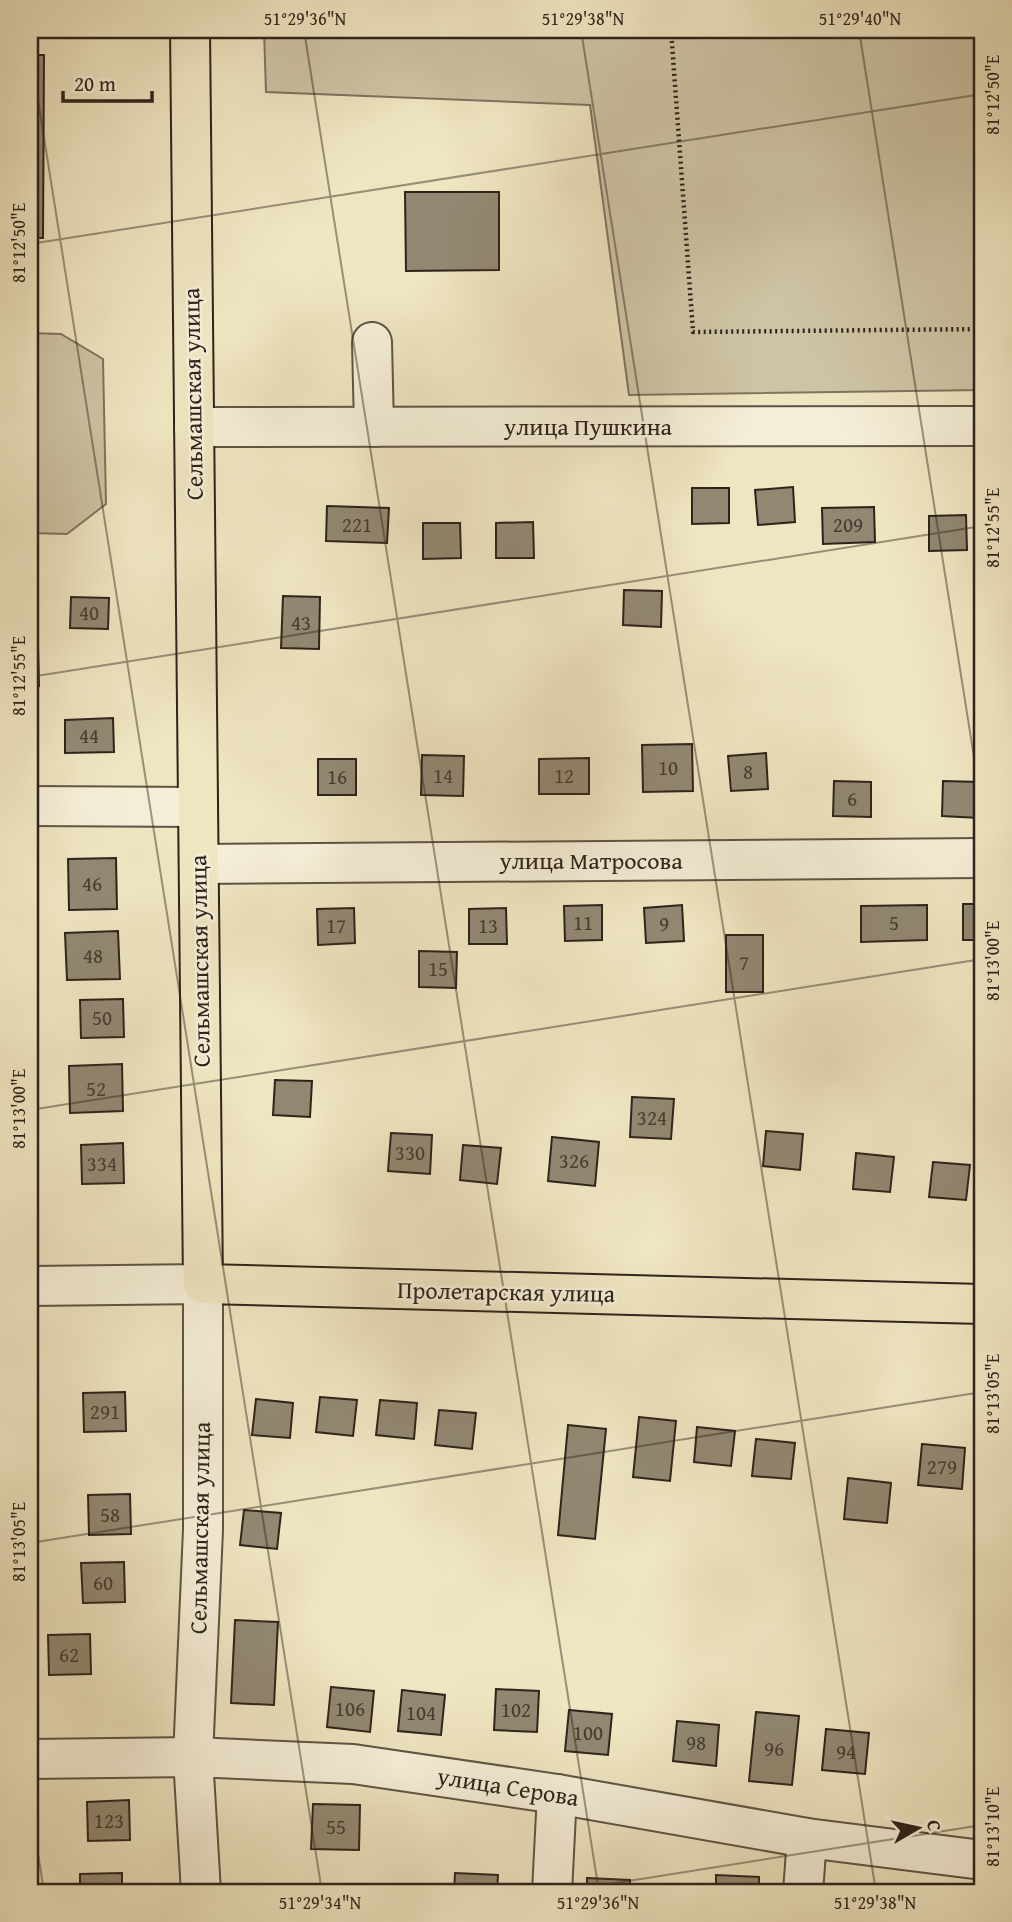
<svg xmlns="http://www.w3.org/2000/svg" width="1012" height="1922" viewBox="0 0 1012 1922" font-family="'Gentium Book Plus',serif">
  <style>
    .green { fill: #cec4a5; stroke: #7e7460; stroke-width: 2 }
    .building { fill: #928872; stroke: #2e231c; stroke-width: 2 }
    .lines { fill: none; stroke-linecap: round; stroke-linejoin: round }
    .minor-casing { stroke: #5e5445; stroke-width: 42 }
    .major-casing { stroke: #2e231c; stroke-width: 42 }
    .path { stroke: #2e231c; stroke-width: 4.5; stroke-dasharray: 2 3.5; stroke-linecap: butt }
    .minor { stroke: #f5eed7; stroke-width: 38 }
    .major { stroke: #efe5c1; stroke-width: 38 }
    .ticks { fill: none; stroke: #2e231c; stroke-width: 2; stroke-opacity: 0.45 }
    .labels { text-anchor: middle; stroke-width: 5; stroke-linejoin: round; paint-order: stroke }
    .number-label { font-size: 21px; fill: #473c32 }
    .street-label { font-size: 24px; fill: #2e231c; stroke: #f5eed7 }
    .neatline { fill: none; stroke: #2e231c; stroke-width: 2.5 }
    .ticks-label { font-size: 18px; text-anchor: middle; fill: #2e231c }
  </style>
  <rect width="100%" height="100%" fill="#efe5c1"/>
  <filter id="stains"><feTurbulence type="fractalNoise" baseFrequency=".00286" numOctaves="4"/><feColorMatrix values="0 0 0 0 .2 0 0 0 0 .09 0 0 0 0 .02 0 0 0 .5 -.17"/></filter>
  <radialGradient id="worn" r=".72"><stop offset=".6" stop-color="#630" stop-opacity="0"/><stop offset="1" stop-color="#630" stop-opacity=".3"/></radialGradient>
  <!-- green -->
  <g class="green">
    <polygon points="264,30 982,30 982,390 629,395 590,105 266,92"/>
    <polygon points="30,333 61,334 103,359 106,504 67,534 30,533"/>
  </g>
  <!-- building -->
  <g class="building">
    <polygon points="30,55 44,55 43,238 30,238"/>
    <polygon points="405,192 499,192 499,270 406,271"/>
    <polygon points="793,487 795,522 758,525 755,490"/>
    <polygon points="692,488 729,488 729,523 692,524"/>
    <polygon points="327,506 389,508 387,543 326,541"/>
    <polygon points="874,507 875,542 823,544 822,508"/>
    <polygon points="966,515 967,550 929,551 929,516"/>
    <polygon points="533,522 534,558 496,558 496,523"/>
    <polygon points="423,523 460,523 461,558 423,559"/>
    <polygon points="624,590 662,591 661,627 623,625"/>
    <polygon points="283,596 320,597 319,649 281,648"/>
    <polygon points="71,597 109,598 108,629 70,628"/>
    <polygon points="30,645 38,645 39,686 30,686"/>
    <polygon points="113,718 114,752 65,753 65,720"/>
    <polygon points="692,744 693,791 643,792 642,745"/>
    <polygon points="766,753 768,789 731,791 728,756"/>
    <polygon points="422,755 464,756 463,796 421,795"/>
    <polygon points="589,758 589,794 539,794 539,759"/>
    <rect x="318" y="759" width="38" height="36"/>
    <polygon points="834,781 871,782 871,817 833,816"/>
    <polygon points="943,781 980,782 979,818 942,816"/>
    <polygon points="116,858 117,909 69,910 68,859"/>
    <rect x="963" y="904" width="19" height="36"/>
    <polygon points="602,905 602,940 565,941 564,906"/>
    <polygon points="682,905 684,941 646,943 644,908"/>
    <polygon points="927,905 927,940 861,942 861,906"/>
    <polygon points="354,908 355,943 318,945 317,909"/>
    <polygon points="506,908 507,944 469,944 469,909"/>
    <polygon points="118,931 120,979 67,980 65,933"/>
    <rect x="726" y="935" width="37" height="57"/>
    <polygon points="419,951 457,952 456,988 419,987"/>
    <polygon points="123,999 124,1037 81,1038 80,1000"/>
    <polygon points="122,1064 123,1111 70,1113 69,1066"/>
    <polygon points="275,1080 312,1081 310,1117 273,1115"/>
    <polygon points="632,1097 674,1099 671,1139 630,1137"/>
    <polygon points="766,1131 803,1134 800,1170 763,1166"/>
    <polygon points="391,1133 432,1135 430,1174 388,1171"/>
    <polygon points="552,1137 599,1142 595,1186 548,1181"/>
    <polygon points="123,1143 124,1183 82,1184 81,1145"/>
    <polygon points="463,1145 501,1148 497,1184 460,1180"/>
    <polygon points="856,1153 894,1157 890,1192 853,1189"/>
    <polygon points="933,1162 970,1165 966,1200 929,1197"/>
    <polygon points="125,1392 126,1431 84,1432 83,1393"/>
    <polygon points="320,1397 357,1400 353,1436 316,1432"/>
    <polygon points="256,1399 293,1403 290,1438 252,1435"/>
    <polygon points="380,1400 417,1403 414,1439 376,1435"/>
    <polygon points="439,1410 476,1413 472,1449 435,1445"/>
    <polygon points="639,1417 676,1421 670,1481 633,1477"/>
    <polygon points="568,1425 606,1429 595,1539 558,1535"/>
    <polygon points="697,1427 735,1431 731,1466 694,1462"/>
    <polygon points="756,1439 795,1443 791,1479 752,1476"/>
    <polygon points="922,1444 965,1448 962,1489 918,1485"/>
    <polygon points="848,1478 891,1483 887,1523 844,1519"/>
    <polygon points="130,1494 131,1534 89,1535 88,1495"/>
    <polygon points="244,1510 281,1513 277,1549 240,1545"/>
    <polygon points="124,1562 125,1602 83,1603 81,1563"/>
    <polygon points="235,1620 278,1622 274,1705 231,1703"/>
    <polygon points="90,1634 91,1674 49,1675 48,1635"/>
    <polygon points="331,1687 374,1691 370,1732 327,1727"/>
    <polygon points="496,1689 539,1691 537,1732 494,1730"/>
    <polygon points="402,1690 445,1695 441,1735 398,1731"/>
    <polygon points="569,1710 612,1714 608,1755 565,1751"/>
    <polygon points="756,1712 799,1716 792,1785 749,1781"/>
    <polygon points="677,1721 719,1725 716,1766 673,1761"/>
    <polygon points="826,1729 869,1733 865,1774 822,1770"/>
    <polygon points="129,1800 130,1840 88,1841 87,1802"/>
    <polygon points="313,1804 360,1805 359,1850 311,1849"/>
    <polygon points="30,1805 31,1805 32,1845 30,1845"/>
    <polygon points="122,1873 122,1892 80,1892 80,1874"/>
    <polygon points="455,1873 498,1875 497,1892 454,1892"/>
    <polygon points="716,1875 759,1877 759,1892 716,1892"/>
    <polygon points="587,1878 630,1880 630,1892 587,1892"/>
  </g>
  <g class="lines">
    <defs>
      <g id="minor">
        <polyline points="372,342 374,427"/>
        <polyline points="194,427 982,426"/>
        <polyline points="30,806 198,807"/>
        <polyline points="199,864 982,858"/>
        <polyline points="30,1286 203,1284 203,1530 193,1757 201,1892"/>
        <polyline points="30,1759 193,1757 353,1764 557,1794 807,1838 982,1860"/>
        <polyline points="552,1892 557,1794"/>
        <polyline points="803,1892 807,1838"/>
      </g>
      <polyline id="major" points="190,30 203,1284 982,1304"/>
    </defs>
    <!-- minor casing -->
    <use href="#minor" class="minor-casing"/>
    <!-- major casing -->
    <use href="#major" class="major-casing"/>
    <!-- path -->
    <polyline class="path" points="671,30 693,332 982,329"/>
    <!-- minor -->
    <use href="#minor" class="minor"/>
    <!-- major -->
    <use href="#major" class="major"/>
  </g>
  <!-- ticks -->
  <path class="ticks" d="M 304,30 L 599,1892M 581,30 L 876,1892M 859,30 L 982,808M 30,49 L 322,1892M 30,244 L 982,94M 30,677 L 982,526M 30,1110 L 982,959M 30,1543 L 982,1392M 30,1801 L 44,1892M 559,1892 L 982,1825"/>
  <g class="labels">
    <!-- number labels -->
    <g class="number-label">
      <text x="357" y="532">221</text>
      <text x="848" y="532">209</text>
      <text x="89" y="620">40</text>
      <text x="301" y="630">43</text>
      <text x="89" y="743">44</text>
      <text x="668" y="775">10</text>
      <text x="748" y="779">8</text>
      <text x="443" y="783">14</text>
      <text x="564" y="783">12</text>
      <text x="337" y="784">16</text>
      <text x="852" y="806">6</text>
      <text x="92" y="891">46</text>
      <text x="583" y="930">11</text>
      <text x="894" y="930">5</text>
      <text x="664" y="931">9</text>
      <text x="336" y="933">17</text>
      <text x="488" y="933">13</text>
      <text x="93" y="963">48</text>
      <text x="744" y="970">7</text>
      <text x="438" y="976">15</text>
      <text x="102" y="1025">50</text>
      <text x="96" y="1096">52</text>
      <text x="652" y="1125">324</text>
      <text x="410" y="1160">330</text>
      <text x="574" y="1168">326</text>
      <text x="102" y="1171">334</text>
      <text x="105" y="1419">291</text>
      <text x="942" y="1474">279</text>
      <text x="110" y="1522">58</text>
      <text x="103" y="1590">60</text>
      <text x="69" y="1662">62</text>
      <text x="350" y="1716">106</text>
      <text x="516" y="1717">102</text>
      <text x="421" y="1720">104</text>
      <text x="588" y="1740">100</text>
      <text x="696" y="1750">98</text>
      <text x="774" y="1756">96</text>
      <text x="846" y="1759">94</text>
      <text x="109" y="1828">123</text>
      <text x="336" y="1834">55</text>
    </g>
    <!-- street labels -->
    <g class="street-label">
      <text transform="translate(193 394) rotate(-91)" y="8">Сельмашская улица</text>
      <text x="588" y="435">улица Пушкина</text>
      <text x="591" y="869">улица Матросова</text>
      <text transform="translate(200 961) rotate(-91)" y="8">Сельмашская улица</text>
      <text transform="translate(506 1292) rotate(1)" y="8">Пролетарская улица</text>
      <text transform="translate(200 1528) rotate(-89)" y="8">Сельмашская улица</text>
      <text transform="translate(508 1787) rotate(9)" y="8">улица Серова</text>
    </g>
  </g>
  <!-- margin -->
  <rect width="1012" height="1922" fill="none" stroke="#efe5c1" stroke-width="77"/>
  <!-- north arrow -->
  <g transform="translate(918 1828) rotate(81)" stroke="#f5eed7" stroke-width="5" paint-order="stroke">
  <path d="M0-5L12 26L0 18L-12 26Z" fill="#2e231c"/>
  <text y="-10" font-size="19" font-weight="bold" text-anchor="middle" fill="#2e231c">С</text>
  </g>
  <!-- scale -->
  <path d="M63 91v10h89v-10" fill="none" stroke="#2e231c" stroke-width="3.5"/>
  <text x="74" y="91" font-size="21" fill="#2e231c" stroke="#f5eed7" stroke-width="5" paint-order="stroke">20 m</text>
  <rect x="38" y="38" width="936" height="1846" class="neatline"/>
  <g class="ticks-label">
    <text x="305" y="25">51°29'36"N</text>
    <text x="583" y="25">51°29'38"N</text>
    <text x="860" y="25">51°29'40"N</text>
    <text transform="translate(993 95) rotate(-90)" y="6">81°12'50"E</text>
    <text transform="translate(19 243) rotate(-90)" y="6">81°12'50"E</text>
    <text transform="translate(993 528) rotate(-90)" y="6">81°12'55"E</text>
    <text transform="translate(19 676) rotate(-90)" y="6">81°12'55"E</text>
    <text transform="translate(993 961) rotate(-90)" y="6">81°13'00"E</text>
    <text transform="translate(19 1109) rotate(-90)" y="6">81°13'00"E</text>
    <text transform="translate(993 1394) rotate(-90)" y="6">81°13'05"E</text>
    <text transform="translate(19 1542) rotate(-90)" y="6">81°13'05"E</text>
    <text transform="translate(993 1827) rotate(-90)" y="6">81°13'10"E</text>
    <text x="320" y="1909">51°29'34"N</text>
    <text x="598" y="1909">51°29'36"N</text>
    <text x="875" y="1909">51°29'38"N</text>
  </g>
  <rect width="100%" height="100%" filter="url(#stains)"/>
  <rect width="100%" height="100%" fill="url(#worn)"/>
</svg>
